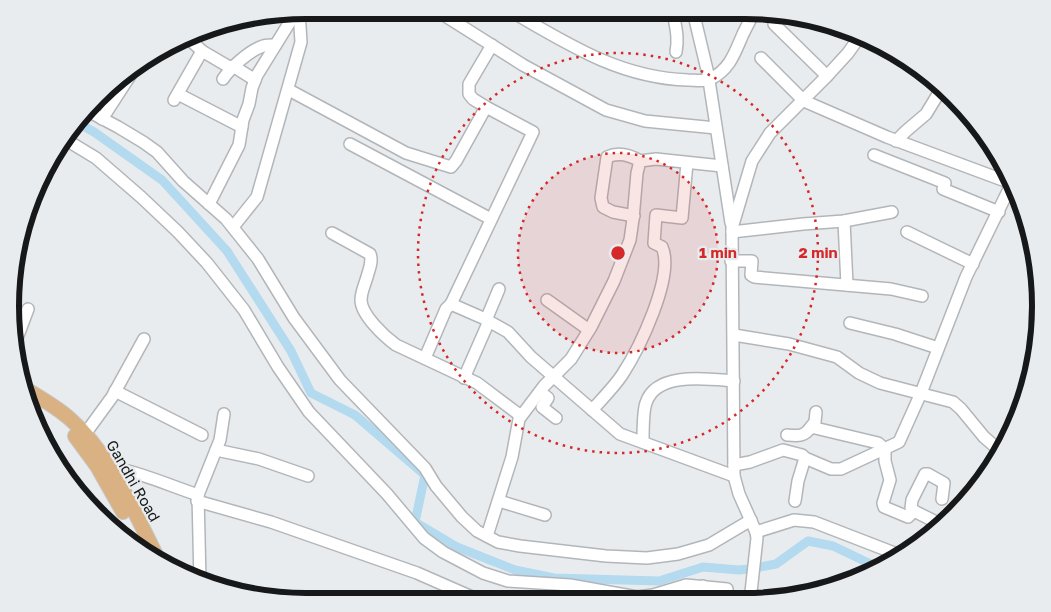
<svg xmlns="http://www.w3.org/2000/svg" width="1051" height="612" viewBox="0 0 1051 612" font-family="'Golos Text',sans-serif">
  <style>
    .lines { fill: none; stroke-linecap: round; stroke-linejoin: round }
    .canal { stroke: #b3daef; stroke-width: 9 }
    .minor-casing { stroke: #b3b6b9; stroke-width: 14 }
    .major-casing { stroke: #c7c8c8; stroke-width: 16 }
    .minor { stroke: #fff; stroke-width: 11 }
    .major { stroke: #dab182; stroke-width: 14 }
    .ring { fill: none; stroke: #d62828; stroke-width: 2.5; stroke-dasharray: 2.5 5 }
    .labels { text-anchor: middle; stroke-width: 4.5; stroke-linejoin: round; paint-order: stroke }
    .street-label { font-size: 15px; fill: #171819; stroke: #e9ecef }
    .rim { fill: none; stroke: #171819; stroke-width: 6 }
    .centre { fill: #d62828; stroke: #e9ecef; stroke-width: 2.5 }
    .ring-label { font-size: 15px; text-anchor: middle; font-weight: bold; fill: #d62828; stroke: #e9ecef; stroke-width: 4.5; stroke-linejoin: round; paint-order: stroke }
  </style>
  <rect width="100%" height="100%" fill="#e9ecef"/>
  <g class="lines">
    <!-- canal -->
    <polyline class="canal" points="78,123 94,132 162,180 227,251 291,351 311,393 355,415 425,475 415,522 457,547 515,570 554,578 659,581 703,567 739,570 749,569 776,564 808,541 833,546 879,568"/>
    <defs>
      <g id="minor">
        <polyline points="436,10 523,65 606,110 645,121 716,128"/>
        <path d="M 509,10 C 566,43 619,78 688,80 C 694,80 705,82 710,79 C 730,70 735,52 743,34 C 747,26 751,18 755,11"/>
        <polyline points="657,11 657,12"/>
        <path d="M 673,11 C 675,26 679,36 676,52"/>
        <polyline points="693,11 708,74 731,223"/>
        <polyline points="774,24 827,76"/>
        <polyline points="188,38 202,51"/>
        <polyline points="761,58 804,101 887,137 1008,182"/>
        <polyline points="233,66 255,80"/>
        <path d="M 223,79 C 231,67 249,51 263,46 C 266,45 271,45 275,45"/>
        <polyline points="289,90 406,153 451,167 456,161 486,107"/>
        <polyline points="178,94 242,127"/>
        <polyline points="174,100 202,51 231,68"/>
        <polyline points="88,111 118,127 143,142 157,152 183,181 226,219 258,259 294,318 340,380 425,468 436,486 462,517 477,531 498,542 520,546 606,556 647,558 678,554 709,545 751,520"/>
        <polyline points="102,119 137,65"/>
        <polyline points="63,138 96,158 141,197 178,232 207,263 244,310 278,367 309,412 387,494 424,538 443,552 483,573 508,581 570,585 637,597 653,595 686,585 727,589"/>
        <polyline points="896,141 906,131 926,114 940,91"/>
        <polyline points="350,144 491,219"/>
        <polyline points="874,155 945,183 943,189 999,212"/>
        <polyline points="209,204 239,145 243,120 249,104 252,88 257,75 296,12"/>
        <path d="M 634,216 L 613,212 L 603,207 L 601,198 L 607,157 C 618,152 630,155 640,161"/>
        <polyline points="844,221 847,285"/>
        <polyline points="233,227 257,197 301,42 299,11"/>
        <polyline points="732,232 803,224 844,221 892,212"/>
        <polyline points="907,232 973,264"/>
        <path d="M 332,233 L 370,254 C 373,262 369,269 367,277 C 365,284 361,292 361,300 C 361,315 385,337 396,345 L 477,383 L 521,416"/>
        <polyline points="731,261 752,261 751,275 754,277 891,289 922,296"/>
        <polyline points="547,300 589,330"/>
        <polyline points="451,304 483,318 508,332 531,357 620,434 734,476"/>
        <polyline points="486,320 499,289"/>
        <polyline points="850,323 895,334 938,348"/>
        <polyline points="734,335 789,344 837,357 859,373 880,383 953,402 961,409 984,437 999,450"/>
        <polyline points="16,341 28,309"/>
        <polyline points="425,358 446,309 451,304 533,132 486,107 473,99 469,94 469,84 492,45"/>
        <polyline points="464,378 489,321"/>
        <polyline points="115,391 202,435"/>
        <polyline points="540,392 548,398 542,407 556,418"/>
        <path d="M 592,410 C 602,399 614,387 622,375 C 639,349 675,276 662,247 L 654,243 L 656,215 L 682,218 L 687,163"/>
        <polyline points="811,427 815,422 816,412"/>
        <polyline points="85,434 112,397 144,339"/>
        <path d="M 787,435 C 798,436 804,437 811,427 L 878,443 L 885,449 L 885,461 L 890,480 L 883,503 L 884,507 L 908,517 L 914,511"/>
        <path d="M 643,442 C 643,432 643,411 646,403 C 656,371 708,379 734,381"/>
        <polyline points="216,450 259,459 308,476"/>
        <polyline points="805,458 831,469 841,469 899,442 921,393 966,277 1010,187"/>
        <polyline points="734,465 750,462 783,450 802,455 805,458 798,481 795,501"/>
        <path d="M 109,467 C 140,472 168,485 198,495"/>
        <polyline points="197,501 271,522 417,573 481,601"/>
        <polyline points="499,501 545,515"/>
        <polyline points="939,530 936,522 914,511 911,508 912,500 925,474 928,474 944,483 942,499"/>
        <polyline points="756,532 794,520 814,522 902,556"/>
        <polyline points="487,536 512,457 519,419 544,386 571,359 591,327 614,281 630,240 633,219 637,173 640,161 656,159 722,166"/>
        <polyline points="138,549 143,548"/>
        <polyline points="200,581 198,495 220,440 224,414"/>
        <polyline points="699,601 703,586"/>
        <polyline points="750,601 757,538 756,532 739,494 734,476 732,228 752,161 770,133 827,76 848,53 860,36"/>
      </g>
      <g id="major">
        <path d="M 24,388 C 39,397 55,406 69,418 C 111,454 134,512 159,561"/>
        <polyline points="75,436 97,466 123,512"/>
      </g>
    </defs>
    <!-- minor casing -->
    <use href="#minor" class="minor-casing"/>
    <!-- major casing -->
    <use href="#major" class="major-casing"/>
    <!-- minor -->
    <use href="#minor" class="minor"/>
    <!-- major -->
    <use href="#major" class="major"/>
  </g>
  <!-- distance rings -->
  <circle cx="618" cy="253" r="100" fill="#d62828" fill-opacity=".12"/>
  <g class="ring">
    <circle cx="618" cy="253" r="100"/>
    <circle cx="618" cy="253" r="200"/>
  </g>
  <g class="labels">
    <!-- street labels -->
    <g class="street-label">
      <text transform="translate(133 481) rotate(60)" y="5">Gandhi Road</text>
    </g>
  </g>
  <!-- crop -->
  <path d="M0 0H1051V612H0ZM306 19H745A287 287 0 0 1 1032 306V306A287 287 0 0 1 745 593H306A287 287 0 0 1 19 306V306A287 287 0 0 1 306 19Z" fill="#e9ecef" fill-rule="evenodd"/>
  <path class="rim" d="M306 19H745A287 287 0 0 1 1032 306V306A287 287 0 0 1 745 593H306A287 287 0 0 1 19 306V306A287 287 0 0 1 306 19Z"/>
  <circle cx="618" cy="253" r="8" class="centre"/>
  <g class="ring-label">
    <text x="718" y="258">1 min</text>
    <text x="818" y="258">2 min</text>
  </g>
</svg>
